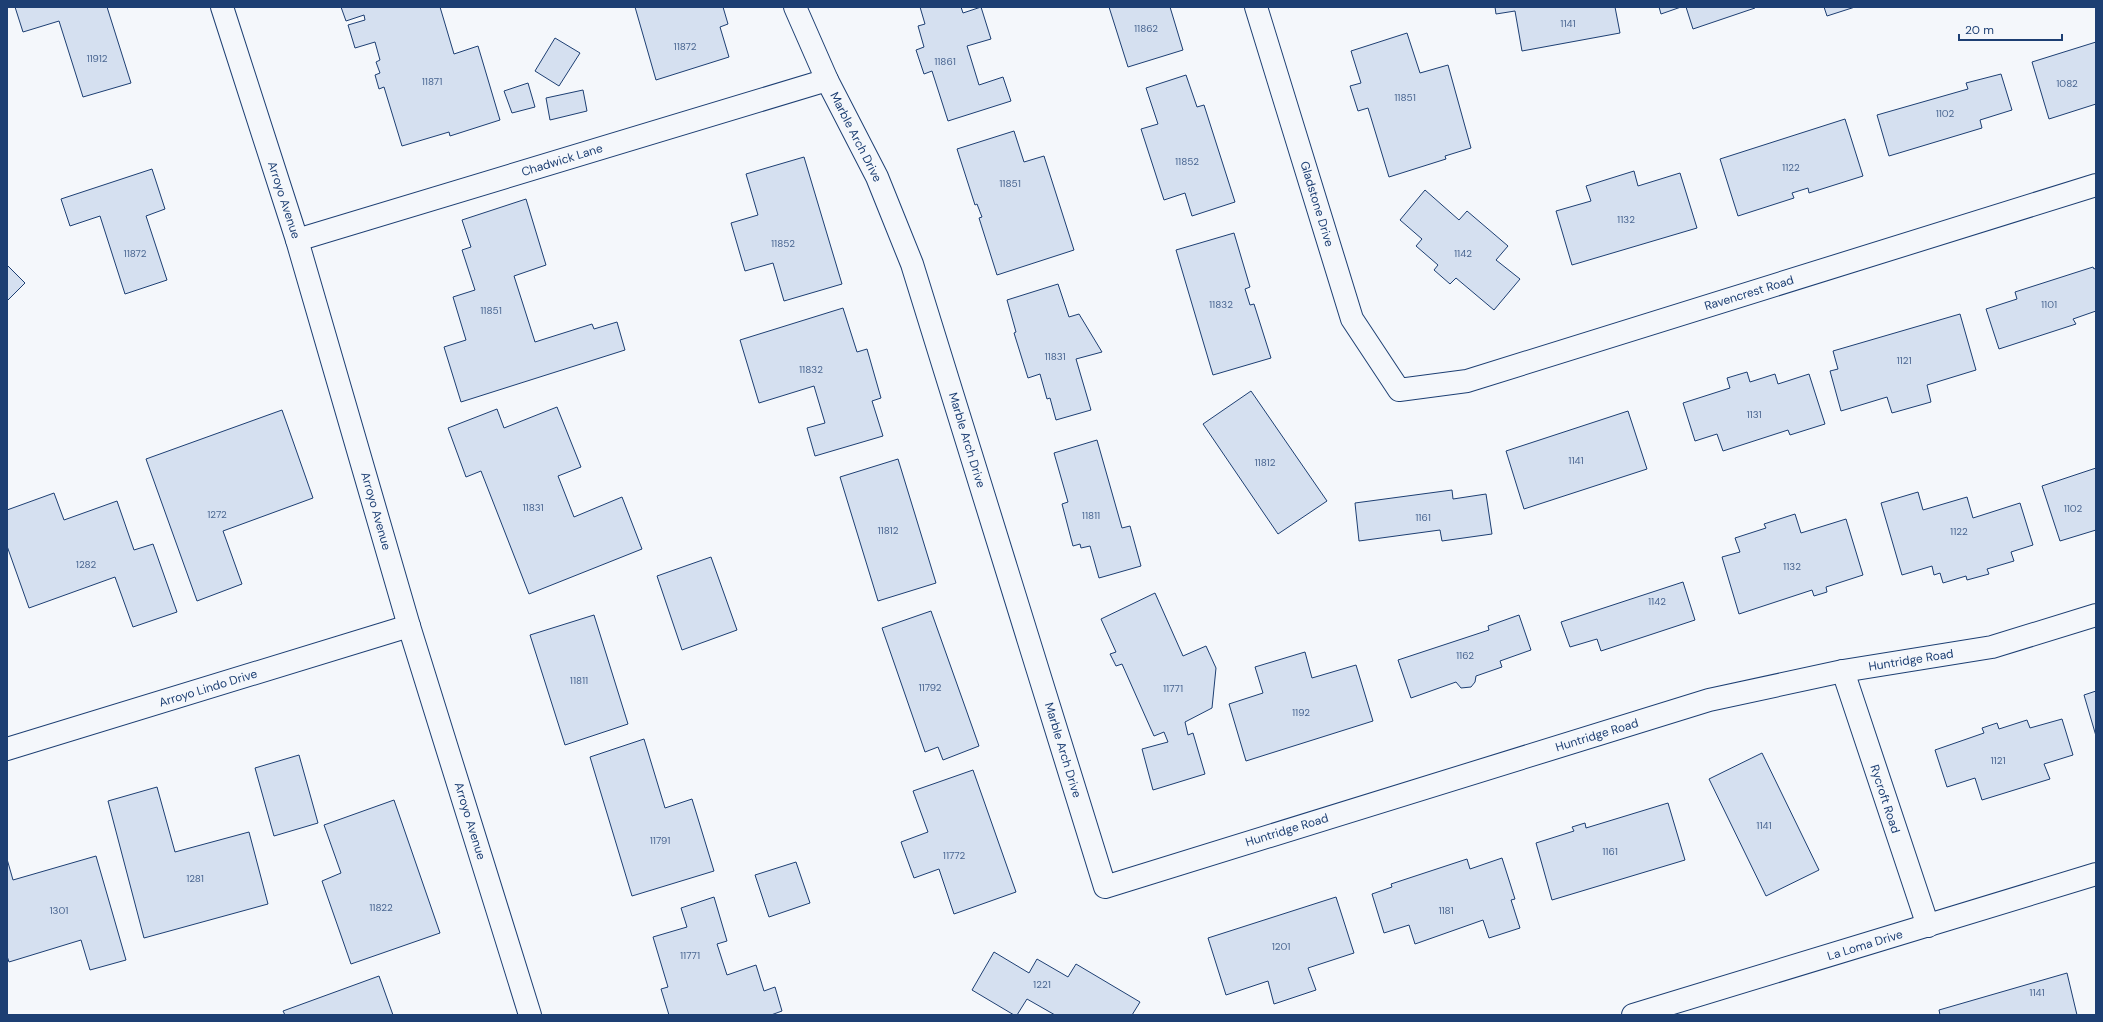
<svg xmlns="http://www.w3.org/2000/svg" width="2103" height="1022" viewBox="0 0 2103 1022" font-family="'DM Sans',sans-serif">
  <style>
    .building { fill: #d5e0f0; stroke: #1d3f73 }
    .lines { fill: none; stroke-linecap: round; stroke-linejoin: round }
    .minor-casing { stroke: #1d3f73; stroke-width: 24 }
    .tertiary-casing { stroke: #1d3f73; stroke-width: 24 }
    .secondary-casing { stroke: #1d3f73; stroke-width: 24 }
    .minor { stroke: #f4f7fb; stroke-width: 22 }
    .tertiary { stroke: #f4f7fb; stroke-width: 22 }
    .secondary { stroke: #f4f7fb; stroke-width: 22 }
    .labels { text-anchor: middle; stroke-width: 3; stroke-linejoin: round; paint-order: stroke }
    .number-label { font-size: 10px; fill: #4b6792 }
    .street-label { font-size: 12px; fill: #1d3f73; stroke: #f4f7fb }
  </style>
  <rect width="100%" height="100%" fill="#f4f7fb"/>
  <!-- building -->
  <g class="building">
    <polygon points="15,7 107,7 131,83 83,97 59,21 23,32"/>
    <polygon points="341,7 440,7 454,54 478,46 500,120 450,136 449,132 402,146 384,87 379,89 375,75 380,73 376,62 380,60 375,42 355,48 348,25 365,20 364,15 346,21"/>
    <polygon points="635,7 723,7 728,24 720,27 729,57 656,80"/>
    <polygon points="920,7 961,7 963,13 981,7 991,39 967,46 979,85 1003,77 1011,101 948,121 932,71 924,74 916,50 924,47 918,26 925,24"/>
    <polygon points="1109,7 1170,7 1183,50 1128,67"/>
    <polygon points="1495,7 1615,7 1620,33 1522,51 1515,11 1496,14"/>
    <polygon points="1659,7 1681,7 1661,14"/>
    <polygon points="1686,7 1755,7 1755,8 1693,29"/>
    <polygon points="1824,7 1855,7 1827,16"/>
    <polygon points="1407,33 1420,73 1448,65 1471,148 1445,156 1446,159 1389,177 1368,108 1358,111 1350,86 1361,83 1351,51"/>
    <polygon points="555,38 580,53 559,86 535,71"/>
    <polygon points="2096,42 2096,104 2049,119 2032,62"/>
    <polygon points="2001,74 2012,110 1980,120 1982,128 1889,156 1877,115 1968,89 1966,83"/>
    <polygon points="1186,75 1197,107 1204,105 1235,202 1192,216 1185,193 1164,200 1141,129 1158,124 1146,88"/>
    <polygon points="528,83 535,107 512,113 504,91"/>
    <polygon points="583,90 587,111 550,120 546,98"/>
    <polygon points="1845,119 1863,176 1809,193 1808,188 1792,193 1794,198 1738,216 1720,159"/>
    <polygon points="1014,131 1024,162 1044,156 1074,250 997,275 979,218 982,217 977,204 975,205 957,149"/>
    <polygon points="804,157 842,284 784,301 773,263 745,271 731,223 758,215 746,174"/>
    <polygon points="152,169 165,209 146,216 167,280 125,294 100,216 70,226 61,199"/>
    <polygon points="1634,171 1638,186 1680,173 1697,228 1572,265 1556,211 1591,201 1586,186"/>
    <polygon points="1425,190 1459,220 1467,211 1508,246 1496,260 1520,279 1494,310 1456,278 1450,284 1434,270 1438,265 1416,246 1422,239 1400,220"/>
    <polygon points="526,199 546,265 514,276 535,342 592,324 594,329 617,322 625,350 461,402 444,347 466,340 453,297 475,290 462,250 471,247 462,220"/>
    <polygon points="1234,233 1250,287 1245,289 1250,305 1254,304 1271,358 1213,375 1176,250"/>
    <polygon points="7,265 25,283 7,301"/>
    <polygon points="2093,267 2094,269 2096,268 2096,311 2073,319 2076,324 1999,349 1986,309 2017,299 2015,292"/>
    <polygon points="1058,284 1069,317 1079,314 1102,352 1076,359 1091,410 1056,420 1050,398 1047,399 1040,374 1028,378 1014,333 1016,332 1007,300"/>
    <polygon points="843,308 857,352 867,349 881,398 872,401 883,436 815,456 807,428 825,423 814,386 759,403 740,340"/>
    <polygon points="1960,314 1976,370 1927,385 1931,402 1892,413 1887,397 1841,411 1830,371 1838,369 1833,351"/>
    <polygon points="1747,372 1750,382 1775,374 1778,384 1809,374 1825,424 1790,435 1788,430 1723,451 1717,434 1695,441 1683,403 1730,388 1727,378"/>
    <polygon points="1251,391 1327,501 1278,534 1203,424"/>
    <polygon points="557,407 581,467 558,476 574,517 622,497 642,549 529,594 481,471 466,477 448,428 497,409 504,428"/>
    <polygon points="282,410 313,498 223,531 242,584 197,601 146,459"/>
    <polygon points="1628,411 1647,469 1524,509 1506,451"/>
    <polygon points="1097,440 1122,528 1130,526 1141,566 1099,578 1090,546 1081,548 1080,544 1073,546 1062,504 1068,502 1054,453"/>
    <polygon points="898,459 936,583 878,601 840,477"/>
    <polygon points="2096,468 2096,530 2060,541 2042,486"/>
    <polygon points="1452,490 1453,499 1486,494 1492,534 1442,541 1440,530 1359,541 1355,503"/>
    <polygon points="1918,492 1923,510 1967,497 1973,518 2020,503 2033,545 2011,552 2014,561 1987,569 1989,574 1967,580 1966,576 1943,583 1940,573 1934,575 1932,566 1902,575 1881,503"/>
    <polygon points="54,493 64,520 117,501 134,550 153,544 177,612 133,627 115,577 29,608 7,546 7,510"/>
    <polygon points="1795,514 1801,533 1846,519 1863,575 1826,587 1827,592 1814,596 1812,590 1739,614 1722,557 1740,552 1735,538 1766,528 1764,524"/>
    <polygon points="711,557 737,630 682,650 657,576"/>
    <polygon points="1683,582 1695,620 1601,651 1597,639 1570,647 1561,622"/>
    <polygon points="1155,593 1183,656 1206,646 1216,668 1212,708 1185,722 1188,735 1193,733 1205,774 1153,790 1142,749 1168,742 1164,732 1154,736 1122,664 1116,666 1110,654 1116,652 1101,619"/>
    <polygon points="931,611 979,746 943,760 938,747 925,752 882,628"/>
    <polygon points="594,615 628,724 565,745 530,635"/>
    <polygon points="1519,615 1531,650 1500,661 1502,667 1476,676 1475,682 1471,687 1461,688 1456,682 1411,698 1398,660 1489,630 1488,626"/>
    <polygon points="1305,652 1312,678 1356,665 1373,721 1246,761 1229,704 1263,693 1255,667"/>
    <polygon points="2096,691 2096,736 2084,695"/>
    <polygon points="2062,719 2073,755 2044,764 2050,779 1982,800 1975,778 1947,787 1935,750 1984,733 1982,728 1997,723 1999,729 2027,720 2030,728"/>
    <polygon points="644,739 665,808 692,799 714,871 632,896 590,757"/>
    <polygon points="1762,753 1819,870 1766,896 1709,779"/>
    <polygon points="299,755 318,823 274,836 255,768"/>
    <polygon points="973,770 1016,892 954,914 939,869 914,878 901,842 928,832 913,791"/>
    <polygon points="157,787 175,852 249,832 268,904 144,938 108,801"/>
    <polygon points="394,800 440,933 351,964 322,881 341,873 324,825"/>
    <polygon points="1668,803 1685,860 1552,900 1536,843 1574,831 1572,827 1585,823 1586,828"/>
    <polygon points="96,856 126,960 90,970 81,940 9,962 7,956 7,859 13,880"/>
    <polygon points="1502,858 1515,899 1511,900 1520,928 1489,938 1483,920 1415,944 1409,925 1384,933 1372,894 1392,887 1391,884 1467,859 1470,869"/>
    <polygon points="796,862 810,903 769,917 755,875"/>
    <polygon points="714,897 727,941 717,944 727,975 756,965 764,991 775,987 782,1011 771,1015 669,1015 661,989 668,987 653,937 687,927 681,908"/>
    <polygon points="1336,897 1354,953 1308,968 1316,990 1274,1004 1268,981 1226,995 1208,938"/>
    <polygon points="994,952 1029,973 1037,959 1068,977 1076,964 1140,1002 1132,1015 1055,1015 1027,999 1017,1015 1014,1015 972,990"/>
    <polygon points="2067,973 2077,1015 1940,1015 1939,1010"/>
    <polygon points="379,976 393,1015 285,1015 283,1011"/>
  </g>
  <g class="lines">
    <defs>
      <g id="minor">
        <polyline points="795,7 827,80 877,177 912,264 1105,887 1709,700 1843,671 1992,647 2096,615"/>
        <polyline points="1256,7 1352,319 1399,390 1467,381 2096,185"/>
        <polyline points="297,240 827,80"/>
        <polyline points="1843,671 1928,926"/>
        <polyline points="7,749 409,626"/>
      </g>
      <polyline id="tertiary" points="222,7 297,240 409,626 530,1015"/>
      <polyline id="secondary" points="1633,1015 2096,874"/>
    </defs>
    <!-- minor casing -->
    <use href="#minor" class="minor-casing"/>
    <!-- tertiary casing -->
    <use href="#tertiary" class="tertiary-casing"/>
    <!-- secondary casing -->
    <use href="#secondary" class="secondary-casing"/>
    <!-- minor -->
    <use href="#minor" class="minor"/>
    <!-- tertiary -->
    <use href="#tertiary" class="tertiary"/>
    <!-- secondary -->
    <use href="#secondary" class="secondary"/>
  </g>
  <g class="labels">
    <!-- number labels -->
    <g class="number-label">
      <text x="1568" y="27">1141</text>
      <text x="1146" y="32">11862</text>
      <text x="685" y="50">11872</text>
      <text x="97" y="62">11912</text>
      <text x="945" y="65">11861</text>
      <text x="432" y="85">11871</text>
      <text x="2067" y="87">1082</text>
      <text x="1405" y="101">11851</text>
      <text x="1945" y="117">1102</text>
      <text x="1187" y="165">11852</text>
      <text x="1791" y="171">1122</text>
      <text x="1010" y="187">11851</text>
      <text x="1626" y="223">1132</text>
      <text x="783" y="247">11852</text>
      <text x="135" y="257">11872</text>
      <text x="1463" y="257">1142</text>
      <text x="1221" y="308">11832</text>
      <text x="2049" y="308">1101</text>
      <text x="491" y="314">11851</text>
      <text x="1055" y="360">11831</text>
      <text x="1904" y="364">1121</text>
      <text x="811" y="373">11832</text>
      <text x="1754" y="418">1131</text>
      <text x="1576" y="464">1141</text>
      <text x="1265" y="466">11812</text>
      <text x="533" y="511">11831</text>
      <text x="2073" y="512">1102</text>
      <text x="217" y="518">1272</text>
      <text x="1091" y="519">11811</text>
      <text x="1423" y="521">1161</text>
      <text x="888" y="534">11812</text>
      <text x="1959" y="535">1122</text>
      <text x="86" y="568">1282</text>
      <text x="1792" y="570">1132</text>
      <text x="1657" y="605">1142</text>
      <text x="1465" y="659">1162</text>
      <text x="579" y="684">11811</text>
      <text x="930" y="691">11792</text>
      <text x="1173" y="692">11771</text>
      <text x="1301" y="716">1192</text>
      <text x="1998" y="764">1121</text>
      <text x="1764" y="829">1141</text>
      <text x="660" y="844">11791</text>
      <text x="1610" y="855">1161</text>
      <text x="954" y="859">11772</text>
      <text x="195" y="882">1281</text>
      <text x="381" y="911">11822</text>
      <text x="59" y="914">1301</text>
      <text x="1446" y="914">1181</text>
      <text x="1281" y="950">1201</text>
      <text x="690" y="959">11771</text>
      <text x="1042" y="988">1221</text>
      <text x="2037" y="996">1141</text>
    </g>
    <!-- street labels -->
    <g class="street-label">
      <text transform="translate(856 137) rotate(63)" y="4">Marble Arch Drive</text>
      <text transform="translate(562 160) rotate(-17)" y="4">Chadwick Lane</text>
      <text transform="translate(284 200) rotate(72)" y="4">Arroyo Avenue</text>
      <text transform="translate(1317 204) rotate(73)" y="4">Gladstone Drive</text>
      <text transform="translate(1749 293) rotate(-17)" y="4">Ravencrest Road</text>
      <text transform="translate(967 440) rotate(73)" y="4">Marble Arch Drive</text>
      <text transform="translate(376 511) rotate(74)" y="4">Arroyo Avenue</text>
      <text transform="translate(1911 660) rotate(-9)" y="4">Huntridge Road</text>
      <text transform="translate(208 688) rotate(-17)" y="4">Arroyo Lindo Drive</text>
      <text transform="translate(1597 735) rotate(-17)" y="4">Huntridge Road</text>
      <text transform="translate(1063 750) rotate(73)" y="4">Marble Arch Drive</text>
      <text transform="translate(1885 799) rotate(72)" y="4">Rycroft Road</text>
      <text transform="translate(470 821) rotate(73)" y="4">Arroyo Avenue</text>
      <text transform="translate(1287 830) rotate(-17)" y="4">Huntridge Road</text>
      <text transform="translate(1865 945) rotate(-17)" y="4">La Loma Drive</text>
    </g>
  </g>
  <!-- border -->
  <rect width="2103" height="1022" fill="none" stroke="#1d3f73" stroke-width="16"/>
  <!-- scale -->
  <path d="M1959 34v6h103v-6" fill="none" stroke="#1d3f73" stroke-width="2"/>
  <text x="1965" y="34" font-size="12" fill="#1d3f73" stroke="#f4f7fb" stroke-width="3" paint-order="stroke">20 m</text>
</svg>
